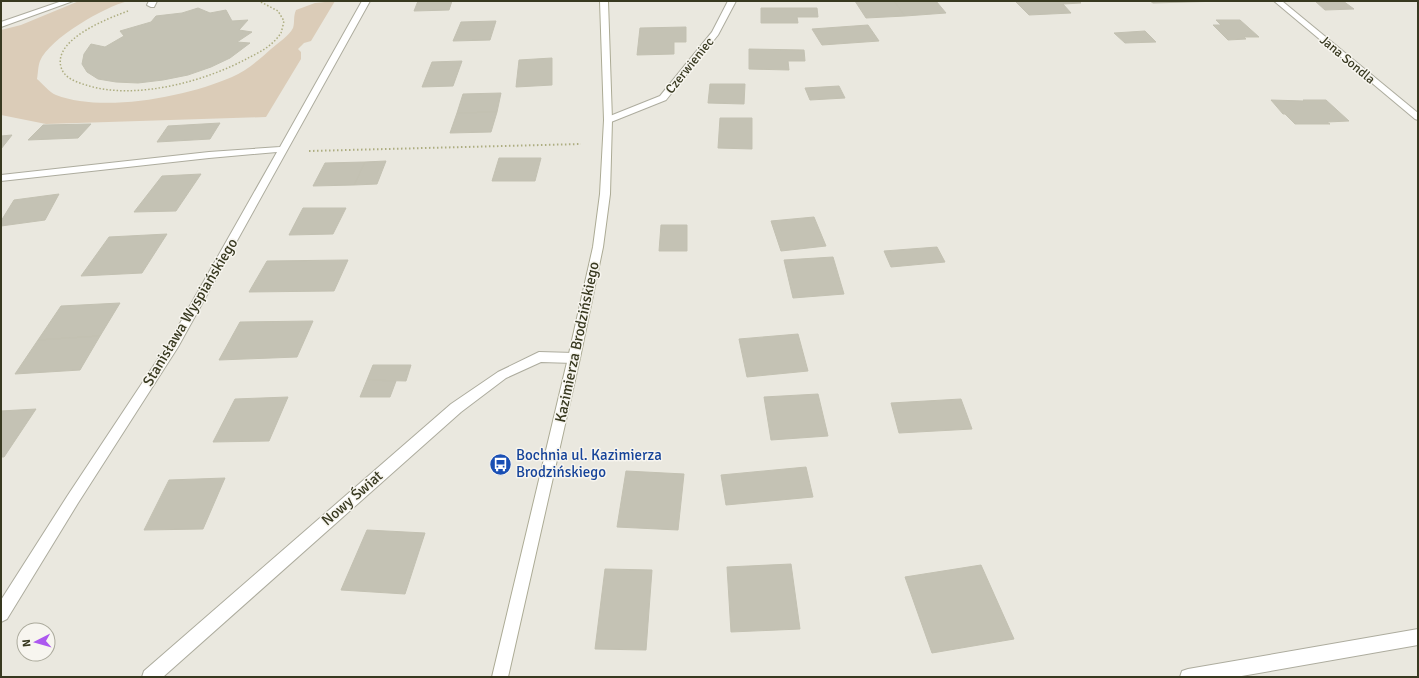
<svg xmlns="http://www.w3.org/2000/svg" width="1419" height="678" viewBox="0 0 1419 678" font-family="Signika,sans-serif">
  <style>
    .green { fill: #dbccb8 }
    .building { fill: #c4c2b4; stroke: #c3c1b2 }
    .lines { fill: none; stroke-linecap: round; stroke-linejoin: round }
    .service-casing { stroke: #adac9e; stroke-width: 2 }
    .minor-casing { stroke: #adac9e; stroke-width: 2 }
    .secondary-casing { stroke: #acab95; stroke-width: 2 }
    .path-far1 { stroke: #adad80; stroke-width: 1.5; stroke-dasharray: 1.5 2; stroke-linecap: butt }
    .path { stroke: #adad80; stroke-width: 2; stroke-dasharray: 1.5 2.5; stroke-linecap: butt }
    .service { fill: #fff; fill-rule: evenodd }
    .minor { fill: #fff; fill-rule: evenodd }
    .secondary { fill: #fff; fill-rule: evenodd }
    .labels { text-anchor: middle; stroke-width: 3; stroke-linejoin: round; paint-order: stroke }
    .far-street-label { font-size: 13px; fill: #383920; stroke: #f7f5ef }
    .street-label { font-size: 15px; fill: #383920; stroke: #f7f5ef }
    .transit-label { font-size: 15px; fill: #164399; stroke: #f7f5ef; text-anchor: start }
  </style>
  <rect width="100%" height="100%" fill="#eae8df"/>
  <!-- green -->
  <path class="green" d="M 79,1 L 128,1 C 104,7 50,38 40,61 C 38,66 38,74 37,79 C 43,84 49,92 56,95 C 103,113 186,97 232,77 C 246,71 259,60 271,49 C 278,43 289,36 293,28 C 295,22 293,17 296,10 L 315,3 L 335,1 L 311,41 L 304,43 L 298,49 L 301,52 L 301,59 L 266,117 L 46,124 L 1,115 L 1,30 L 21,25 Z"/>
  <!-- building -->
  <g class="building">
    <polygon points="418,1 452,1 449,10 414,11"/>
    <polygon points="855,1 894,1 905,16 866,18"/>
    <polygon points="894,1 936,1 946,13 905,16"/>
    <polygon points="1015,1 1079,1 1081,3 1063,4 1071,13 1029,15"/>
    <polygon points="1150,1 1222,1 1153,3"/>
    <polygon points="1315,1 1343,1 1354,9 1325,10"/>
    <polygon points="198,8 210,13 226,10 232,21 248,20 239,30 252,32 237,42 250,43 230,58 211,67 188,75 163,80 138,83 116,82 98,79 87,72 82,64 84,54 91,44 105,47 124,36 120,31 151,22 156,16 182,13"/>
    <polygon points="761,8 817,8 818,17 797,17 798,23 761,23"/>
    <polygon points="1216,20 1240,20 1259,37 1244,37 1246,39 1228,40 1213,25 1221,25"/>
    <polygon points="496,21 490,40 453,41 461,22"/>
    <polygon points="868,25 879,41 822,45 812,29"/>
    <polygon points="686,27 686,42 674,42 674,54 637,55 640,28"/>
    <polygon points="1145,31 1156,42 1125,43 1114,33"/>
    <polygon points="749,49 804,50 805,61 788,61 789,70 749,69"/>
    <polygon points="552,58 552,85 516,87 519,60"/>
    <polygon points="462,61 453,86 422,87 432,62"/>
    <polygon points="710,84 745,84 744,104 708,103"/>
    <polygon points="839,86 845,98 810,100 805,88"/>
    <polygon points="501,93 497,112 457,113 463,94"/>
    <polygon points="1271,100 1304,101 1303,100 1326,100 1349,121 1327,122 1330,124 1295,124 1285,114 1283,114"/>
    <polygon points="497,112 491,132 450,133 457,113"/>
    <polygon points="720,118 752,118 752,149 718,148"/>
    <polygon points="220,123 210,139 157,142 168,126"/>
    <polygon points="91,124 78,138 28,140 43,125"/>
    <polygon points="12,135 1,149 1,136"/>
    <polygon points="499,158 541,158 535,181 492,181"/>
    <polygon points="386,161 377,184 354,185 365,162"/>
    <polygon points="365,162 354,185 313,186 325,163"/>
    <polygon points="201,174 176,211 134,212 162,176"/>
    <polygon points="59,194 45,220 1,226 1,221 14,200"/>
    <polygon points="303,208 346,208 333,234 289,235"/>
    <polygon points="814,217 826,246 781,251 771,221"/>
    <polygon points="661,225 687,225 687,251 659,251"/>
    <polygon points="167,234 142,273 81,276 109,237"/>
    <polygon points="937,247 945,262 891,267 884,251"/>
    <polygon points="833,257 844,294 793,298 784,260"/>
    <polygon points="348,260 334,291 249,292 267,261"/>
    <polygon points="120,303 100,336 38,340 61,306"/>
    <polygon points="313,321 297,357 219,360 240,322"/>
    <polygon points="798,334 808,371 747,377 739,339"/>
    <polygon points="100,336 80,370 15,374 38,340"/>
    <polygon points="373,365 411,365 406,381 367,380"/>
    <polygon points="367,380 396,381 390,397 360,397"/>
    <polygon points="818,394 828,436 771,440 764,397"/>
    <polygon points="288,397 269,441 213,442 235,399"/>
    <polygon points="961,399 972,429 899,433 891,403"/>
    <polygon points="36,409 4,457 1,457 1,411"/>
    <polygon points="806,467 813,497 726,505 721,475"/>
    <polygon points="626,471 684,474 678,530 617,527"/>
    <polygon points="225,478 203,529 144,530 169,480"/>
    <polygon points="367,530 425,533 405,594 341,590"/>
    <polygon points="791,564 800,629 731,632 727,567"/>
    <polygon points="981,565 1014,639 932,653 905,577"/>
    <polygon points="605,569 652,570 646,650 595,649"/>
  </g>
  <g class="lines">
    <defs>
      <g id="service">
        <polygon points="62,1 73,1 1,27 1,22"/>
        <polygon points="149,1 157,1 154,7 151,7 147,5"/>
        <polygon points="1274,1 1282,1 1418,113 1418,120 1415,119"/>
        <polygon points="1418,629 1418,645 1236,677 1180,677 1182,671 1188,669"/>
      </g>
      <g id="minor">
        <polygon points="362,1 370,1 178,347 78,503 7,619 1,622 1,600 68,495 170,341 277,152 209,158 1,181 1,175 209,152 280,147"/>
        <polygon points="728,1 736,1 718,35 666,100 611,122 605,122 604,120 605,118 660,96 712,32"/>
        <polygon points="539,352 574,353 578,355 580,358 578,361 574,363 541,362 506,378 461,412 163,677 142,677 144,671 451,404 498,372"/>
      </g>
      <polygon id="secondary" points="600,1 608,1 612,120 610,194 603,247 580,358 508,677 492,677 568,358 593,247 600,194 604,120"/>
    </defs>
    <!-- service casing -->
    <use href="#service" class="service-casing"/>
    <!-- minor casing -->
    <use href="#minor" class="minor-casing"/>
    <!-- secondary casing -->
    <use href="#secondary" class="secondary-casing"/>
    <!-- path-far1 -->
    <path class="path-far1" d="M 128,11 C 109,18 53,39 61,67 C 64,78 76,82 86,85 C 135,101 207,81 250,57 C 261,52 274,44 281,33 C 282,30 283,25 284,21 L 278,11 L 259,1"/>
    <!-- path -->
    <polyline class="path" points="309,151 581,144"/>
    <!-- service -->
    <use href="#service" class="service"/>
    <!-- minor -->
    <use href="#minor" class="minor"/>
    <!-- secondary -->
    <use href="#secondary" class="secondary"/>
  </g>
  <!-- icons -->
  <defs>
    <symbol id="bus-disc" viewBox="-11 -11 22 22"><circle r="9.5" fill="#1a4fb4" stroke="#f7f5ef"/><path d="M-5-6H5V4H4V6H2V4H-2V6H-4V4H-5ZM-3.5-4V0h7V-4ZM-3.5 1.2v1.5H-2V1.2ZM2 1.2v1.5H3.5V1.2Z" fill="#fff"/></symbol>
  </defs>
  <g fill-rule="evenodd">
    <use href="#bus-disc" x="488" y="452" width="25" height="25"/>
  </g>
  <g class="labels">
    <!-- far-street labels -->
    <g class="far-street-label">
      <text transform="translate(1348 59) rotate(40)" y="5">Jana Sondla</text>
      <text transform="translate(689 65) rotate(-51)" y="5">Czerwieniec</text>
    </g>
    <!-- street labels -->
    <g class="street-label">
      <text transform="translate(190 312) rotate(-59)" y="5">Stanisława Wyspiańskiego</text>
      <text transform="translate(577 342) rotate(-78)" y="5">Kazimierza Brodzińskiego</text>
      <text transform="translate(352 498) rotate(-41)" y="5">Nowy Świat</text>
    </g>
    <!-- transit labels -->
    <g class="transit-label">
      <text x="516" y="460">Bochnia ul. Kazimierza<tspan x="516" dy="17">Brodzińskiego</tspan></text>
    </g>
  </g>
  <!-- border -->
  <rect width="1419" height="678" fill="none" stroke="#383920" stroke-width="4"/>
  <!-- north arrow -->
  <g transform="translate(36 642) rotate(264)"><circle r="19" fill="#f7f5ef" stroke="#abaa9c"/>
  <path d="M0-3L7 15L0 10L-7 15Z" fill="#ac58ef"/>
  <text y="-6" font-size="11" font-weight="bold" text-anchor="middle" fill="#383920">N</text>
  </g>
</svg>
